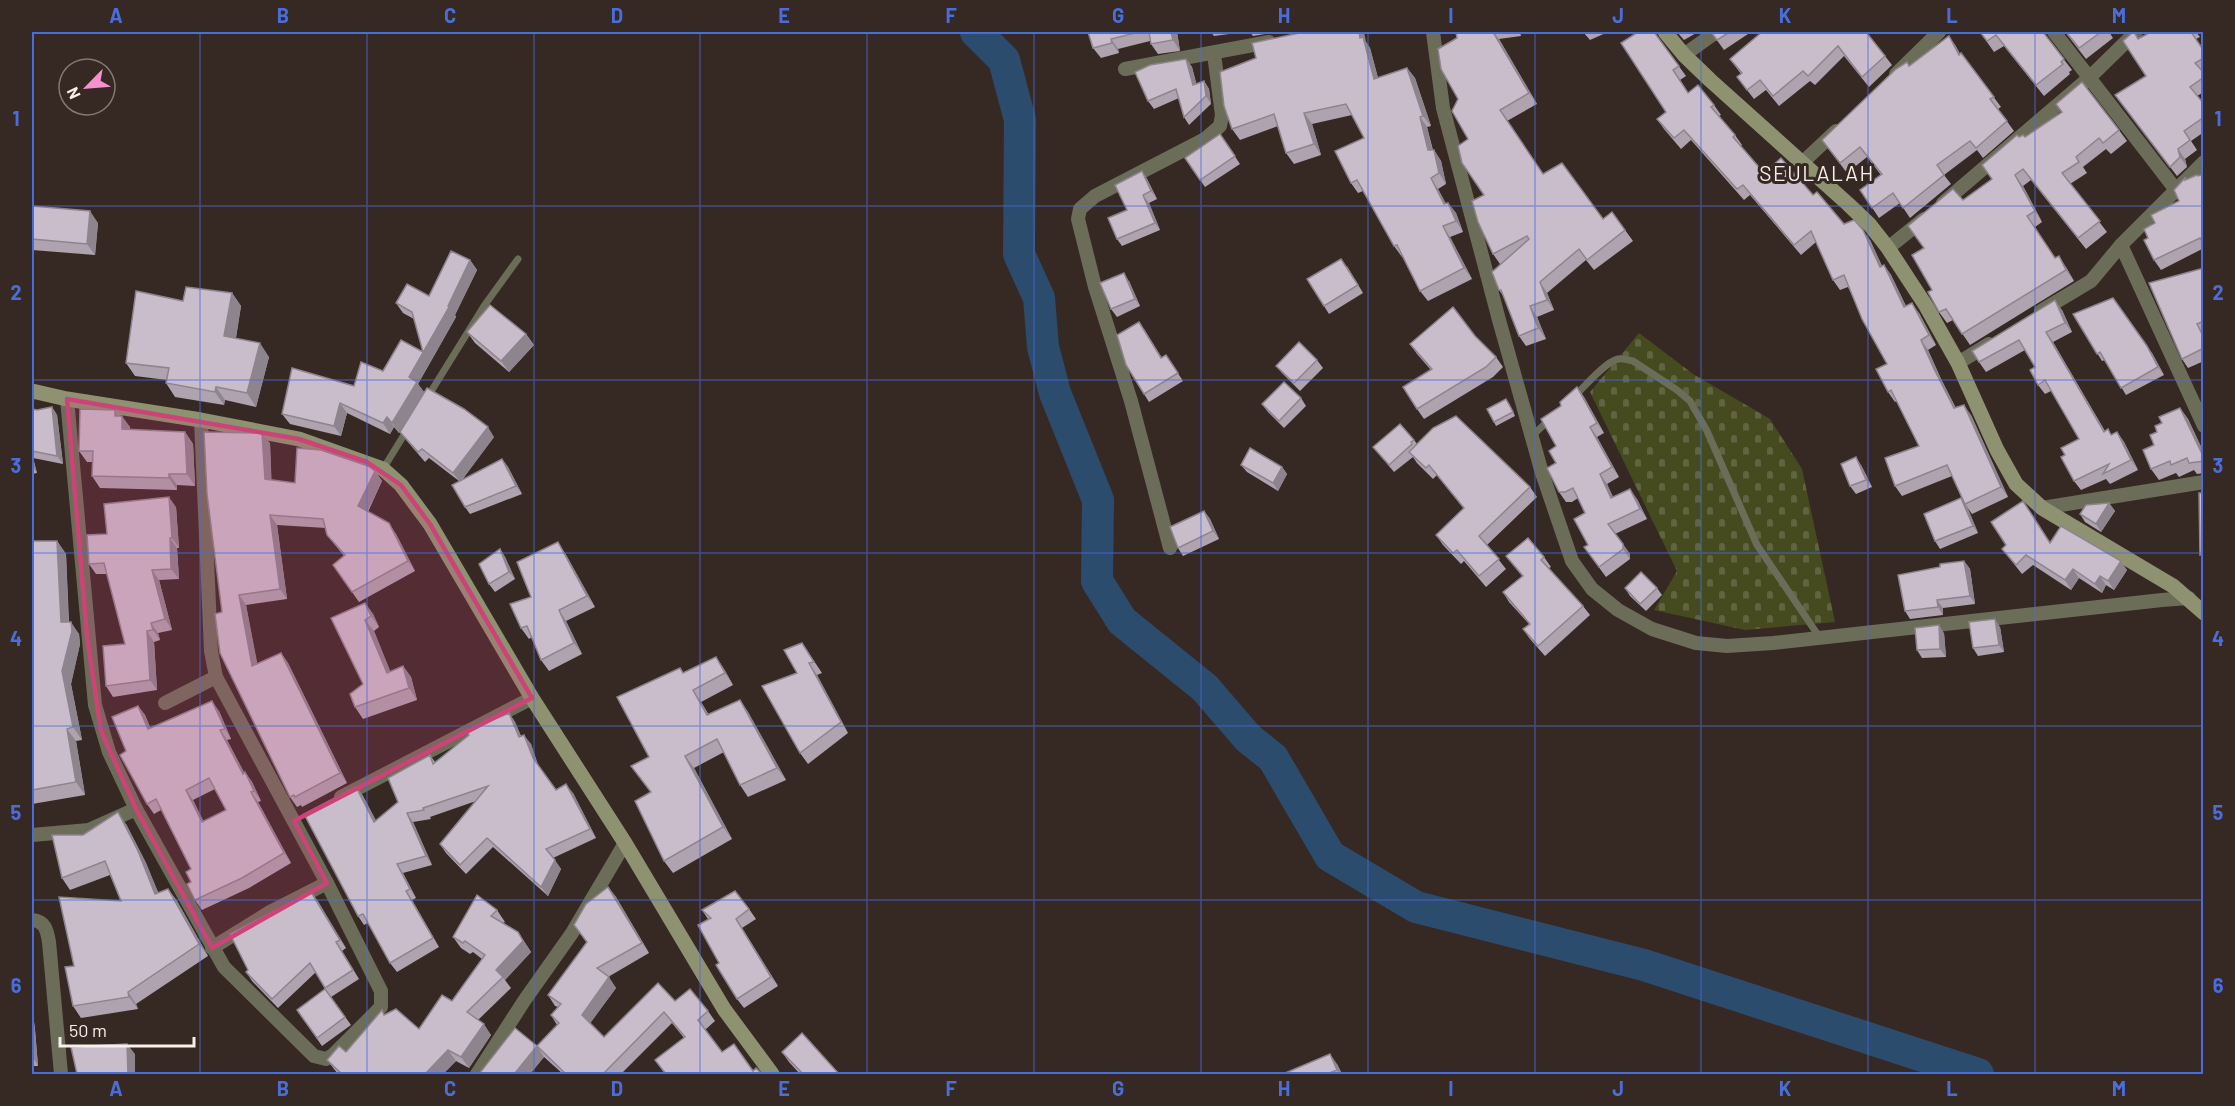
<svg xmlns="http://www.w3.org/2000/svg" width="2235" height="1106" viewBox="0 0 2235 1106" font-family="Barlow,sans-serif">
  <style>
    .cemetery { fill: url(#cemetery-stones) }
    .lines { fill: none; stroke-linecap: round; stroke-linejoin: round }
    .river { stroke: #2c4c6e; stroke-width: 32 }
    .lane { stroke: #6c6d59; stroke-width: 7 }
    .street { stroke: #6c6d59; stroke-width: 14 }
    .secondary { stroke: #8f9271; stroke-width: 15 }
    .wall { fill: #aea3af; fill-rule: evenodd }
    .shaded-wall { fill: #8d848e }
    .building { fill: #cabdcb; stroke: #8d848e; stroke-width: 1.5; fill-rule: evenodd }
    .marked { fill: #cd4378; fill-opacity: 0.2; stroke: #cd4378; stroke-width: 4.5; stroke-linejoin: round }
    .grid { fill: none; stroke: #496edc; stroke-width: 1.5; stroke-opacity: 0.55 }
    .labels { text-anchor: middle; stroke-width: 6; stroke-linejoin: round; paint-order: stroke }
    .quarter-label { font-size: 21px; letter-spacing: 1.5px; fill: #f8eeea; stroke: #362923 }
    .neatline { fill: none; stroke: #496edc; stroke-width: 2 }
    .grid-label { font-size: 20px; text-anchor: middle; font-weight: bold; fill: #496edc }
  </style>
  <defs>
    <pattern id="cemetery-stones" width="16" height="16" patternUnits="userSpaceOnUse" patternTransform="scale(1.5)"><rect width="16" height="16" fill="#454a1f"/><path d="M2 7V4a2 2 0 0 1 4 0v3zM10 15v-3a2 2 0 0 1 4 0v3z" fill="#616440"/></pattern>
  </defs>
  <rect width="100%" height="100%" fill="#362923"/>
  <!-- cemetery -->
  <polygon class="cemetery" points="1639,333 1693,374 1770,419 1802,469 1835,622 1745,630 1654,610 1677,571 1590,392"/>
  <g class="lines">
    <!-- river -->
    <polyline class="river" points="976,32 1004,60 1020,120 1019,254 1039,298 1043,347 1055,393 1098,500 1097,581 1122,621 1205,688 1248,738 1273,758 1330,856 1416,907 1644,965 1978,1074"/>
    <!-- lane -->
    <g class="lane">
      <path d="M 1574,397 C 1584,387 1605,362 1618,359 C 1623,358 1629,360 1633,361 L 1677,390 L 1690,401 L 1707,431 L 1757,545 L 1820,638"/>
      <polyline points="427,398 484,306 518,259"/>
      <polyline points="1532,436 1550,419"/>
      <polyline points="383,469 407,430"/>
    </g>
    <!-- street -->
    <g class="street">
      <polyline points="1433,32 1443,108 1499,320 1542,473 1572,561 1592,589 1618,610 1652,629 1696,643 1727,646 1773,643 2162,600 2189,598"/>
      <polyline points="2054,32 2176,190"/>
      <polyline points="1684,55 1716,32"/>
      <polyline points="1125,69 1269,42"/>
      <polyline points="1896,74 1939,32"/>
      <polyline points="1803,162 1836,131"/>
      <polyline points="1943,203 2089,78 2136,32"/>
      <polyline points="2121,245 2204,426"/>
      <polyline points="1888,248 1924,219"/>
      <polyline points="2041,311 2091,281 2121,245 2204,162"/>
      <polyline points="1958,363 1989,344"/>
      <polyline points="67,399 95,705 109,752 136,809 224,967 314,1056 326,1059 333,1055 381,1007 381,991 327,883 216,677 211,651 201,420"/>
      <polyline points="2042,508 2204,482"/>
      <polyline points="1170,548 1131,401 1095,287 1078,219 1080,209 1095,196 1205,139 1220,126 1222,115 1214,54"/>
      <polyline points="165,703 216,677"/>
      <polyline points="341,797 532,698"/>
      <polyline points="32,835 89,830 136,809"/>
      <path d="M 32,920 C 45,921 47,930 49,942 L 61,1074"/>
      <polyline points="212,948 270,912 327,883"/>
      <polyline points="477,1074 524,1001 572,933 625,843"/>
    </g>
    <!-- secondary -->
    <g class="secondary">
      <polyline points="1665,32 1684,55 1710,80 1848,204 1870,225 1888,248 1926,306 1958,363 1997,450 2016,484 2042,508 2173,586 2204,613"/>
      <polyline points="32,391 67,399 201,420 299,439 383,469 401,485 430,524 532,698 625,843 724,1009 772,1074"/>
    </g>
  </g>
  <!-- wall -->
  <g class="wall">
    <polygon points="1088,32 1177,32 1180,51 1158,54 1151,44 1150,41 1118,49 1119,53 1101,58 1093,48"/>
    <polygon points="1211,32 1244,32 1214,36"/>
    <polygon points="1250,32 1271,32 1271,33 1253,36"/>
    <polygon points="1456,32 1520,32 1521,36 1499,39 1537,104 1507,121 1543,174 1603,219 1612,212 1633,241 1594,270 1586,260 1547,293 1554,310 1537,317 1546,339 1526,346 1519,336 1505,298 1499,290 1500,264 1493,254 1484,195 1468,139 1458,99 1457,38"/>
    <polygon points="1583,32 1608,32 1590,40"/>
    <polygon points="1654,32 1686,76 1680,80 1688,93 1714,105 1721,115 1719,116 1735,135 1742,145 1741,146 1764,173 1813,195 1844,224 1870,240 1882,266 1884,265 1891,275 1906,306 1919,313 1936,345 1928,350 1941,379 1956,408 1971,415 2008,497 1972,514 1967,507 1978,533 1940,549 1935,541 1961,498 1964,503 1952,476 1902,496 1895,486 1919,446 1897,401 1895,402 1888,392 1887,364 1848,287 1840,290 1833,280 1816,242 1801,255 1750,195 1744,200 1691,140 1681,149 1664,129 1657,119 1666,112"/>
    <polygon points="1677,32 1698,32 1684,40"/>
    <polygon points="1711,32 1751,32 1724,50"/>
    <polygon points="1762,32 1885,56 1892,65 1869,87 1844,56 1815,85 1810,81 1779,106 1766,90 1754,99 1737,77 1741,74 1730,59"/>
    <polygon points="1980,32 2046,36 2072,70 2069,72 2070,74 2044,96 2004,46 1994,52"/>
    <polygon points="2065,32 2109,32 2113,38 2086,59"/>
    <polygon points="2134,32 2139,39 2151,32 2196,32 2200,37 2196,39 2204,50 2204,92 2197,96 2204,104 2204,132 2191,141 2197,150 2185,159 2187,167 2177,176 2115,95 2146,76"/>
    <polygon points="1949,36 1960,54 1961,53 2001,107 1998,109 2014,131 1983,158 1977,150 1944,175 1951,184 1910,218 1900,203 1879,218 1867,200 1881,175 1867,157 1847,173 1822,140 1909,66"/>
    <polygon points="1366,42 1370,48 1378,78 1407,68 1415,78 1431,126 1427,127 1433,150 1434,150 1441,161 1446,184 1438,189 1446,204 1448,203 1456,213 1463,232 1450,237 1472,279 1428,301 1420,291 1402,256 1402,257 1394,246 1363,191 1358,193 1351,183 1364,138 1352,115 1312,124 1321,155 1294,164 1286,153 1278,126 1240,140 1232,129 1256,58"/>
    <polygon points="1186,59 1192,67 1196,84 1204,81 1209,89 1211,104 1189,125 1184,117 1179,98 1154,109 1148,101"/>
    <polygon points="2056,104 2119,130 2127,141 2111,154 2106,149 2083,167 2087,173 2070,184 2107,232 2086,249 2031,180 2023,186 2042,222 2035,227 2055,258 2066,267 2074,281 1970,345 1953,320 1947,323 1939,312 1932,290 1924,248 1963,200 1992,179 2019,137 2025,137 2062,113"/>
    <polygon points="1220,134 1240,164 1205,187 1185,158"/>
    <polygon points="1142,171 1147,179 1157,199 1149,203 1160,230 1122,246 1117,239"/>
    <polygon points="2204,174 2204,248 2161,270 2154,260 2148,238 2155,223 2179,201 2186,180"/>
    <polygon points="32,206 98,223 95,255 32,250"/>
    <polygon points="470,260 477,270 455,315 456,317 418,384 424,392 399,433 394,427 390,434 347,413 341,436 290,424 282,414 354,386 383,371 423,352 414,319 403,313 396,303 429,296"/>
    <polygon points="1347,266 1363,293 1329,314 1324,306"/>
    <polygon points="2204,268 2204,361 2188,368 2182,359"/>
    <polygon points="1129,281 1140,306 1117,317 1111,309"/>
    <polygon points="232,293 241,306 236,338 269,357 256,407 225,400 224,405 175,397 166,383 167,380 135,376 126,363 183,301"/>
    <polygon points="2062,310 2072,332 2053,342 2105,431 2112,435 2117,432 2124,442 2138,470 2110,484 2106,479 2081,490 2074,481 2065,455 2079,439 2051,391 2045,394 2038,385 2035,367 2025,350 1986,372 1979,362"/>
    <polygon points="2073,314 2152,353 2164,375 2126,395 2105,360 2102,361"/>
    <polygon points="1144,329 1162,358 1166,355 1183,381 1149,402 1144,394"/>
    <polygon points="467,332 526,334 534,345 509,372 475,343"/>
    <polygon points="1475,336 1496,357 1503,367 1493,377 1424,419 1417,409 1431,370 1417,354 1410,344"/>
    <polygon points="1317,360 1323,368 1300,391 1282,373 1276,366"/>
    <polygon points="1577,387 1584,397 1604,433 1597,437 1619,477 1607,484 1613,497 1637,499 1647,519 1615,534 1630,554 1630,559 1606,577 1584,547 1588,545 1585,513 1578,498 1572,502 1566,502 1559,492 1556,463 1556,446 1561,406"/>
    <polygon points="1301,398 1306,406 1284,428 1268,412 1262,404"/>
    <polygon points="1509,403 1515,416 1496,426 1494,422"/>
    <polygon points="52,407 57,415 63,464 33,458 37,473 32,474 32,409 37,410"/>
    <polygon points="2180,408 2188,419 2204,453 2204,473 2197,474 2194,470 2179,477 2176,473 2159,480 2151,469 2154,445 2157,432 2162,423"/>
    <polygon points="115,410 130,427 130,430 185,432 193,444 195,486 177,485 177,490 100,488 92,476 92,462 87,462 79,451"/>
    <polygon points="400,432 494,437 462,480 502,459 508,467 522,494 470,514 465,507 459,481 429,458 425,462 407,441"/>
    <polygon points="1414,440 1417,444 1530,487 1537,497 1487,545 1506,569 1486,587 1464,561 1461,564 1443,545 1436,535 1464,509 1437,475 1433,479 1417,463 1413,457 1394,472 1373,447"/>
    <polygon points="270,443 271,480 295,483 375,471 382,481 368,512 396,534 415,571 359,602 333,565 344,556 327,535 326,528 277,525 287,599 246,605 257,664 281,653 288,663 347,783 302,807 301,805 297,807 290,797 222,612"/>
    <polygon points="1241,465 1282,467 1287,474 1278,491 1247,472"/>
    <polygon points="1861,465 1872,487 1856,494 1850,486"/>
    <polygon points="2109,503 2115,511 2101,532 2085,522 2080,514"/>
    <polygon points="176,507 179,548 177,548 179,579 159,580 172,630 158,633 160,640 154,642 157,690 113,697 106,686 125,644 107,574 96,574 89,564 107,534"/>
    <polygon points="1204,511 1210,519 1219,539 1183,556 1178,548"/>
    <polygon points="32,541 57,541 66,554 69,622 79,634 80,644 71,684 82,740 76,741 85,795 32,804"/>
    <polygon points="2051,542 2127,570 2114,590 2106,585 2102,593 2079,578 2071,590 2033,565 2022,574 2002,549"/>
    <polygon points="500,549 505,557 515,579 495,592 489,584"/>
    <polygon points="565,553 595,607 566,621 582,654 549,671 541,660 532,637 529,639 521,628 531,597"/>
    <polygon points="1506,556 1544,557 1551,567 1549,568 1583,606 1590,615 1545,656 1530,639 1523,629 1529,624 1509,602 1503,592 1522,576"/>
    <polygon points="1964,561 1970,569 1975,604 1943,608 1943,615 1910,619 1905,611 1940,567"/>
    <polygon points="1625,588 1657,588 1662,595 1646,611 1630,596"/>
    <polygon points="365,603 373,614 379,627 374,631 390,672 403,666 411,677 417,700 363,719 355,707 363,684"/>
    <polygon points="2000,627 2004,652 1978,656 1973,648"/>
    <polygon points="1944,633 1946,657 1922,658 1917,650"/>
    <polygon points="802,643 822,673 817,675 848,733 808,764 800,753 797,673"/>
    <polygon points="716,657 724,669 733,685 701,702 709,715 740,700 748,712 786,780 748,797 740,785 724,752 694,768 732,839 673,873 664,861 651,793 631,766 649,757 683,673"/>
    <path d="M 138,706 L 145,715 L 150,728 L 219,711 L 231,739 L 227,740 L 244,773 L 245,772 L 252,782 L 261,801 L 258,802 L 291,863 L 249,888 L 202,910 L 195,900 L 191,882 L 191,869 L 161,810 L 154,814 L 147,804 L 126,751 ZM 215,789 L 226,810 L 203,821 L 193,800 Z"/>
    <polygon points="509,713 515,722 521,736 531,744 538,766 556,790 573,793 596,838 553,858 561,869 548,896 493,847 466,874 446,853 440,844 476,801 430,817 431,819 413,822 432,865 403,873 416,898 412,900 439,947 397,972 390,963 368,923 364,925 358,916 356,787 363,796 376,821 398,802 430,755 435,762"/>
    <polygon points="126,824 146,863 158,893 168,889 177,901 208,956 136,1004 138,1009 81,1018 73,1006 74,966 121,901 110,875 70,890 62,878 83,835"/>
    <polygon points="608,887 616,897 649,953 608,977 616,988 590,1023 604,1037 675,1001 708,1011 715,1021 705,1030 722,1052 753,1071 762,1074 665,1074 655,1060 684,1038 672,1023 621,1074 563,1074 544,1057 530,1074 537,1046 557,1025 551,1015 558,1007 555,1006 548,995 587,943 574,925"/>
    <polygon points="311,892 346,948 342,951 359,979 331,997 351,1025 322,1046 297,1010 325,989 316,972 278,1008 252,981 246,972"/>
    <polygon points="749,909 756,919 742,928 778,986 744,1008 737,999 719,963 708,919 702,910"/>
    <polygon points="497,910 505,922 503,923 518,932 531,952 505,980 511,988 478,1020 491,1035 469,1068 456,1061 443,1074 338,1074 327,1060 346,1052 385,1015 419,1029 452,1001 482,959 473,952 470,954 461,948 453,937"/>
    <polygon points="32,1006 35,1030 38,1066 32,1066"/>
    <polygon points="782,1052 839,1074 800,1074 789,1062"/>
    <polygon points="1337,1064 1342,1074 1283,1074"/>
  </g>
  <!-- shaded-wall -->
  <g class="shaded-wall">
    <polygon points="1171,32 1177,32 1180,51 1173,40"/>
    <polygon points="1359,32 1364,32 1366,42 1370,48 1381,89 1374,79 1360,38"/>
    <polygon points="1493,32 1499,39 1537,104 1529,93"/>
    <polygon points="1949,36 1956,46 1966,65 1959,55"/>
    <polygon points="1111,39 1118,49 1119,53 1112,43"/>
    <polygon points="1186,59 1192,67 1199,93 1193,85"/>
    <polygon points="1407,68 1415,78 1431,126 1423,116"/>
    <polygon points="1204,81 1209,89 1211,104 1206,96"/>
    <polygon points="1304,113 1312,124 1321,155 1314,144"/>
    <polygon points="1420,117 1427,127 1435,161 1428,150"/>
    <polygon points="2178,149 2185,159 2187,167 2180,157"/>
    <polygon points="1434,150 1441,161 1446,184 1439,173"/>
    <polygon points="1142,171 1147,179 1157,199 1151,191"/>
    <polygon points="2015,175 2023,186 2042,222 2035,211"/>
    <polygon points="1431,178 1438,189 1452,215 1444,204"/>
    <polygon points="1143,195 1149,203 1160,230 1155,223"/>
    <polygon points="1448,203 1456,213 1463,232 1456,221"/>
    <polygon points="90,211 98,223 95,255 87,244"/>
    <polygon points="1443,226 1450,237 1472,279 1464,268"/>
    <polygon points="1863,230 1870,240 1887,277 1880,267"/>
    <polygon points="2059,256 2066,267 2074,281 2066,270"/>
    <polygon points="470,260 477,270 455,315 456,317 418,384 424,392 399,433 392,423 409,377 448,306"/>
    <polygon points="1884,265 1891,275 1911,317 1904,307"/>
    <polygon points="1124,273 1129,281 1140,306 1135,299"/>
    <polygon points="1540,282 1547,293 1554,310 1547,300"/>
    <polygon points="232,293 241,306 234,349 224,336"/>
    <polygon points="2055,300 2062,310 2072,332 2065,323"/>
    <polygon points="1912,303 1919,313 1936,345 1929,335"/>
    <polygon points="1530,306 1537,317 1546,339 1538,328"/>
    <polygon points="2046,332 2053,342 2110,441 2104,432"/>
    <polygon points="526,334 534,345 509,372 501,361"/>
    <polygon points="1921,340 1928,350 1941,379 1961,419 1954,408 1934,369"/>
    <polygon points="260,343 269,357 256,407 247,393"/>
    <polygon points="2147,346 2152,353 2164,375 2158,367"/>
    <polygon points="216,387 225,400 224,405 215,392"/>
    <polygon points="1577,387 1584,397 1604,433 1597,423"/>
    <polygon points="340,403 347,413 341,436 334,426"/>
    <polygon points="1964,405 1971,415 2008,497 2001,487"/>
    <polygon points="52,407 57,415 63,464 57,456"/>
    <polygon points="2180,408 2188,419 2204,453 2204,458"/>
    <polygon points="115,410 122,420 122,416 130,427 130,441 122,429 115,416"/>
    <polygon points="387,417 394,427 390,434 383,423"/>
    <polygon points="488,427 494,437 460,482 453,473"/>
    <polygon points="1590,427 1597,437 1619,477 1612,467"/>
    <polygon points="185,432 193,444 195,486 187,474"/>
    <polygon points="2117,432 2124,442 2138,470 2131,460"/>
    <polygon points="262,433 270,443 272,489 265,479"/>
    <polygon points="32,455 33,458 37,473 32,465"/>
    <polygon points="1856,457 1861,465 1872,487 1866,480"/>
    <polygon points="502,459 508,467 522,494 516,486"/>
    <polygon points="1282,467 1287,474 1278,491 1273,483"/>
    <polygon points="375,471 382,481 365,516 358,506"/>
    <polygon points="169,474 177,485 177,490 169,478"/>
    <polygon points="1600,474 1607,484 1618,508 1611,498"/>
    <polygon points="1630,489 1637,499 1647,519 1640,509"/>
    <polygon points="169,497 176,507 179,548 172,538"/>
    <polygon points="1961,498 1967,506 1978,533 1973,526"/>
    <polygon points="2109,503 2115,511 2101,532 2096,524"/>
    <polygon points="1204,511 1210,519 1219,539 1213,531"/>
    <polygon points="270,515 277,525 287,599 280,589"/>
    <polygon points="389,523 396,534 415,571 408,561"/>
    <polygon points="170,538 177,548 179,579 171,569"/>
    <polygon points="57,541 66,554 69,635 61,622"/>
    <polygon points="558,542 565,553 595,607 587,596"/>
    <polygon points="1623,544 1630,554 1630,559 1623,549"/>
    <polygon points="500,549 505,557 515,579 509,572"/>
    <polygon points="1964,561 1970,569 1975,604 1970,596"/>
    <polygon points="2121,561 2127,570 2114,590 2108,581"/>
    <polygon points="2073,569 2079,578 2071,590 2065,580"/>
    <polygon points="152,570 159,580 172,630 165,619"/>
    <polygon points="2100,576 2106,585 2102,593 2095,584"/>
    <polygon points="239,595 246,605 260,677 252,666"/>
    <polygon points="1937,600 1943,608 1943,615 1938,607"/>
    <polygon points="365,603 373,614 379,627 371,616"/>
    <polygon points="559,610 566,621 582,654 574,643"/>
    <polygon points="1995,619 2000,627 2004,652 1999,645"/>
    <polygon points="365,620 374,631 396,685 387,673"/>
    <polygon points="71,622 79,634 80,644 71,684 82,740 73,727 62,671"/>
    <polygon points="151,623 158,633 160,640 153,630"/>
    <polygon points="1939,625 1944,633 1946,657 1940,649"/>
    <polygon points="147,631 154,642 157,690 150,680"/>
    <polygon points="281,653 288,663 347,783 340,773"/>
    <polygon points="716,657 724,669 733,685 725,673"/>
    <polygon points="809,663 817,675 848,733 841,722"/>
    <polygon points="403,666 411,677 417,700 409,688"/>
    <polygon points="693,690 701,702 716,727 707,715"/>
    <polygon points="740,700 748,712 786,780 777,768"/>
    <polygon points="212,701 219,711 231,739 225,729"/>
    <polygon points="138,706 145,715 155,738 148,729"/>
    <polygon points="509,713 515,722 525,746 519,737"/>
    <polygon points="67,729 76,741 85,795 76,782"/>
    <polygon points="220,730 227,740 250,783 243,774"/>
    <polygon points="524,735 531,744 539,767 533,758"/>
    <polygon points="685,756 694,768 732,839 723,827"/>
    <polygon points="245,772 252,782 261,801 254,791"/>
    <polygon points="566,784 573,793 596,838 590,829"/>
    <polygon points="356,787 363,796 381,830 374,822"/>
    <polygon points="186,790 193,800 209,832 202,822"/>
    <polygon points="251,792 258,802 291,863 284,853"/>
    <polygon points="118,812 126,824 146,863 164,906 155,894"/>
    <polygon points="407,813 413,822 432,865 426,856"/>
    <polygon points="555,860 561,869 548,896 541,887"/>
    <polygon points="397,864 403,873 416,898 410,889"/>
    <polygon points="608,887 616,897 649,953 642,943"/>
    <polygon points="168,889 177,901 208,956 199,944"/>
    <polygon points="406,891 412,900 439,947 433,938"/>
    <polygon points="311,892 318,901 346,948 340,940"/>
    <polygon points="736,919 742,928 778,986 771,977"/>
    <polygon points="518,932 531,952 505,980 496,970"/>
    <polygon points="609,977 616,988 589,1025 582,1015"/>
    <polygon points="128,992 136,1004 138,1009 129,997"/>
    <polygon points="32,1006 35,1030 38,1066 32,1056"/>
    <polygon points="484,1024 491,1035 469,1068 461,1057"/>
    <polygon points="127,1044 135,1054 135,1074 128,1074"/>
    <polygon points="537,1046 544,1057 530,1074 516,1074 515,1073"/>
    <polygon points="448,1050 456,1061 443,1074 425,1074"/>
    <polygon points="1330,1054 1337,1064 1342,1074 1340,1074 1337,1070"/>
  </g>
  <!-- building -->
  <g class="building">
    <polygon points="1088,32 1139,32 1111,39 1112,43 1093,48"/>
    <polygon points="1149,32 1171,32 1173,40 1151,44"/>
    <polygon points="1304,32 1359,32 1360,38 1363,37 1374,79 1407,68 1423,116 1420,117 1428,150 1434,150 1439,173 1431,178 1444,204 1448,203 1456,221 1443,226 1464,268 1420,291 1397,245 1394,246 1357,180 1351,183 1335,151 1364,138 1346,104 1304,113 1314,144 1286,153 1274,114 1232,129 1224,106 1220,72 1256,58 1252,43"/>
    <polygon points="1456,32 1493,32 1529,93 1500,110 1543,174 1562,163 1603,219 1612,212 1625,230 1587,260 1579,249 1540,282 1547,300 1530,306 1538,328 1519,336 1501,290 1499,290 1492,272 1529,239 1527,236 1493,254 1478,222 1472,201 1484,195 1462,163 1458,146 1468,139 1452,111 1458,99 1441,69 1438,49 1457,38"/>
    <polygon points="1638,32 1654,32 1679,66 1673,70 1688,93 1698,85 1714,105 1711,107 1735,135 1733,137 1764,173 1781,158 1813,195 1817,192 1844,224 1854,220 1856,222 1863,230 1880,267 1884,265 1904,307 1912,303 1922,322 1929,335 1921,340 1934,369 1954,408 1964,405 2001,487 1965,504 1947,465 1895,486 1885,458 1919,446 1891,390 1888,392 1876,369 1887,364 1862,319 1844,275 1833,280 1811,231 1794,245 1743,185 1737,189 1684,130 1674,138 1657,119 1666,112 1621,43"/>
    <polygon points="1711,32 1730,32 1717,40"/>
    <polygon points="1762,32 1866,32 1885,56 1862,77 1838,46 1808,76 1803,71 1773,96 1760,80 1747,90 1737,77 1742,73 1730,59"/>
    <polygon points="1980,32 2043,32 2064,59 2061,62 2063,64 2036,85 1996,35 1987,41"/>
    <polygon points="2066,32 2101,32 2079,48"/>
    <polygon points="2133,32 2134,32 2138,39 2151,32 2191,32 2204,51 2204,58 2195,63 2204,73 2204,77 2190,87 2204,104 2204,117 2184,131 2190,140 2178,149 2180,157 2170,167 2115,95 2146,76 2123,41"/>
    <polygon points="1949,36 1959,55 1961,53 1994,97 1990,99 2007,121 1976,148 1970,141 1937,165 1944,175 1903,208 1893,193 1872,208 1860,190 1882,174 1860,147 1840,163 1822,140 1896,69 1907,62 1909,66"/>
    <polygon points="1186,59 1193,85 1204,81 1206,96 1184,117 1176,89 1148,101 1135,72 1150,65"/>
    <polygon points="2082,82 2119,130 2103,143 2099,138 2076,157 2079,162 2062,173 2100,221 2078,238 2023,169 2015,175 2035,211 2027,216 2055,258 2059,256 2066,270 1962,334 1946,309 1939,312 1928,292 1932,290 1912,255 1924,248 1908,226 1953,189 1963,200 1992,179 1982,165 2017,135 2019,137 2023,135 2025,137 2062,112 2056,104"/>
    <polygon points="1220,134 1235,156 1200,180 1185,158"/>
    <polygon points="1142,171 1151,191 1143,195 1155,223 1117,239 1108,218 1127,210 1115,185"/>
    <polygon points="2204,174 2204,244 2200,238 2154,260 2144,240 2148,238 2144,229 2155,223 2151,215 2179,201 2174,190 2185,178 2185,180 2197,175 2198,176"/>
    <polygon points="32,206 90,211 87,244 32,239"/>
    <polygon points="451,251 470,260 448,306 449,307 409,377 417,382 392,423 387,417 383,423 340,403 334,426 282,414 292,368 354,386 361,362 383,371 401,340 423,352 412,312 396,303 407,284 429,296"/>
    <polygon points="1341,259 1358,285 1324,306 1307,279"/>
    <polygon points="2204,268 2204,321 2197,324 2204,338 2204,348 2182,359 2149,283"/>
    <polygon points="1124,273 1135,299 1111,309 1100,283"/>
    <polygon points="186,287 232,293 224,336 260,343 247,393 216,387 215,392 166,383 169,368 126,363 136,291 183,301"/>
    <polygon points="2113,298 2147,346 2158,367 2121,388 2100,352 2097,354 2073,314"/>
    <polygon points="2055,300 2065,323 2046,332 2104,432 2108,429 2111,435 2117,432 2131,460 2103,474 2109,464 2074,481 2061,457 2065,455 2061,448 2079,439 2045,380 2038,385 2030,370 2035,367 2019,340 1979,362 1972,351"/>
    <polygon points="490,305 526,334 501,361 467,332"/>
    <polygon points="1453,307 1475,336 1496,357 1486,367 1417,409 1403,387 1432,369 1410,344"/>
    <polygon points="1139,322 1161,358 1166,355 1178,373 1144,394 1126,365 1117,335"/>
    <polygon points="1299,342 1317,360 1294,383 1276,366"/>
    <polygon points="1284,382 1301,398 1279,421 1262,404"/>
    <polygon points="1577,387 1597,423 1590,427 1612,467 1600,474 1611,498 1630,489 1640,509 1608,524 1623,544 1623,549 1599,567 1584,547 1588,545 1574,519 1585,513 1573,488 1565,492 1559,492 1547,468 1556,463 1549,451 1556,446 1541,419 1561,406 1560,402"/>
    <polygon points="427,388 464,409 488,427 453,473 422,449 418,452 400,432"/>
    <polygon points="1506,399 1513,412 1494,422 1487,409"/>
    <polygon points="52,407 57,456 32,451 32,409 37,410"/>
    <polygon points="2180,408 2204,458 2204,461 2189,463 2187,458 2171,465 2170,461 2151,469 2143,450 2154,445 2150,435 2157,432 2155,426 2162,423 2159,417"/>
    <polygon points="80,409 115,410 115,416 122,416 122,429 185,432 187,474 169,474 169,478 92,476 93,451 79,451"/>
    <polygon points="1456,416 1530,487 1479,536 1499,559 1479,576 1457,550 1453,553 1436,535 1464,508 1429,465 1426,468 1409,452 1433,428"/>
    <polygon points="1400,424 1414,440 1411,442 1412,444 1389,465 1373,447"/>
    <polygon points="204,432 262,433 265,479 295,483 297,448 321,450 368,466 375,471 358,506 389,523 408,561 352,592 333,565 345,555 327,535 323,519 270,515 280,589 239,595 252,666 281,653 340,773 295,797 294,795 290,797 220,653 215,614 222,612 207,494"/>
    <polygon points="1250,448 1282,467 1273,483 1241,465"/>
    <polygon points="1856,457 1866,480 1850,486 1841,464"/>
    <polygon points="502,459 516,486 465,507 452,485"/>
    <polygon points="2199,493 2204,493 2204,554 2200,555"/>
    <polygon points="169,497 172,538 170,538 171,569 152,570 165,619 151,623 153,630 147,631 150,680 106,686 103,646 125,644 104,563 89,564 87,535 107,534 104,504"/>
    <polygon points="1961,498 1973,526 1935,541 1924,514"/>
    <polygon points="2023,501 2050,543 2061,526 2121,561 2108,581 2100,576 2095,584 2073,569 2065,580 2026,555 2016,565 2002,549 2006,545 1991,522"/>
    <polygon points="2109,503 2096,524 2080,514 2086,505"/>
    <polygon points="1204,511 1213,531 1178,548 1170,527"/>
    <polygon points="1528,538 1544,557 1541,560 1583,606 1538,646 1523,629 1530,624 1503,592 1523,576 1506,556"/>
    <polygon points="32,541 57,541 61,622 71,622 72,631 62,671 73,727 67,729 76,782 32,790"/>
    <polygon points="558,542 587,596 559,610 574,643 541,660 527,626 521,628 510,604 531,597 517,562"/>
    <polygon points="500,549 509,572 489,584 479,564"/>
    <polygon points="1964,561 1970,596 1937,600 1938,607 1905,611 1898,575 1940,567 1940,564"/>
    <polygon points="1641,572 1657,588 1640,604 1625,588"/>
    <polygon points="365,603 371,616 365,620 387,673 403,666 409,688 355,707 350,694 363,684 331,618"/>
    <polygon points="1995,619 1999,645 1973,648 1969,622"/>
    <polygon points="1939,625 1940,649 1917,650 1915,628"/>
    <polygon points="802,643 814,662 809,663 841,722 800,753 762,686 797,673 784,650"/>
    <polygon points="716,657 725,673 693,690 707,715 740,700 777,768 740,785 717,739 685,756 723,827 664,861 635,801 651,792 631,766 649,757 617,697 680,668 683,673"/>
    <path d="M 212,701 L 225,729 L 220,730 L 243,774 L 245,772 L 254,791 L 251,792 L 284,853 L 242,878 L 195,900 L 187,884 L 191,882 L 186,872 L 191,869 L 156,799 L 147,804 L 120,755 L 126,751 L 112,717 L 138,706 L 148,729 ZM 209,778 L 226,810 L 202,822 L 186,790 Z"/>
    <polygon points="509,713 519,737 524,735 533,758 556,790 566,784 590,829 546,849 555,860 541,887 487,838 460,865 440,844 488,786 423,808 424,810 407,813 426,856 397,864 410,889 406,891 433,938 390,963 363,914 358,916 304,814 356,787 374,822 398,802 388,778 430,755 433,764 469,735 467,731"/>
    <polygon points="118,812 138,851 155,894 168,889 199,944 128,992 129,997 73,1006 65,967 74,966 59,897 121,901 105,861 62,878 52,835 83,835"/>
    <polygon points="608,887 642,943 597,968 609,977 582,1015 604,1037 658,983 675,1001 690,989 708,1011 698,1020 722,1052 734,1044 753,1071 756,1068 762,1074 666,1074 655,1060 685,1037 664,1012 603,1074 566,1074 537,1046 559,1023 551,1015 561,1004 548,995 587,942 574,925 586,904"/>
    <polygon points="735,891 749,909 736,919 771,977 737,999 716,965 719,963 698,925 711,918 702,910"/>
    <polygon points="311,892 340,940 336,942 353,970 325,988 310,963 272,999 246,972 248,970 230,934"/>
    <polygon points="477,895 497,910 491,916 518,932 523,941 496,970 503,977 467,1012 484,1024 461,1057 448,1050 425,1074 342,1074 327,1060 339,1046 346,1052 382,1010 384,1015 396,1009 419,1029 442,995 452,1001 485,955 465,941 463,943 453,937"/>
    <polygon points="325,989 345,1017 317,1038 297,1010"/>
    <polygon points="515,1028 537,1046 515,1073 517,1074 479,1074"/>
    <polygon points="802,1033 839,1074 803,1074 782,1052"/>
    <polygon points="127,1044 128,1074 77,1074 71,1047"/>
    <polygon points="1330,1054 1337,1070 1327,1074 1283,1074"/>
  </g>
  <!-- marked area -->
  <path class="marked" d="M 67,399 L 299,439 L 367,462 L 401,485 L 430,524 L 532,698 L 294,821 L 327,883 L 212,948 L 136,809 L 101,731 L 87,637 Z"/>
  <!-- grid -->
  <path class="grid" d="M 200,32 L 200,1074M 367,32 L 367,1074M 534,32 L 534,1074M 700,32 L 700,1074M 867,32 L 867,1074M 1034,32 L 1034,1074M 1201,32 L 1201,1074M 1368,32 L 1368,1074M 1535,32 L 1535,1074M 1701,32 L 1701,1074M 1868,32 L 1868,1074M 2035,32 L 2035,1074M 32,206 L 2204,206M 32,380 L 2204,380M 32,553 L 2204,553M 32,726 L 2204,726M 32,900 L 2204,900"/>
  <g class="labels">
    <!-- quarter labels -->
    <g class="quarter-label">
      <text x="1817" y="181">SEULALAH</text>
    </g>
  </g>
  <!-- border -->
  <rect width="2235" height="1106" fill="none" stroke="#362923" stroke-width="66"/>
  <!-- north arrow -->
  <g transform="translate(87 87) rotate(245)"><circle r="28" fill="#362923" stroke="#847873" stroke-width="1.5"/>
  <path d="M0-4.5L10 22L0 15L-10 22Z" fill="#f790ce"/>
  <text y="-9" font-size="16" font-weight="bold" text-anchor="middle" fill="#f8eeea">N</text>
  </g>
  <!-- scale -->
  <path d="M60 1037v9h134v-9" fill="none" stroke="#f8eeea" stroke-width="3"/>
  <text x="69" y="1037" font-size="18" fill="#f8eeea" stroke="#362923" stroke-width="4.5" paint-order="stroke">50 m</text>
  <rect x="33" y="33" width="2169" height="1040" class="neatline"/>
  <g class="grid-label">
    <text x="116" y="23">A</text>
    <text x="283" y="23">B</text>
    <text x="450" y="23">C</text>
    <text x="617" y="23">D</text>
    <text x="784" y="23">E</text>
    <text x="951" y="23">F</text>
    <text x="1118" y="23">G</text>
    <text x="1284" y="23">H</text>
    <text x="1451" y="23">I</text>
    <text x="1618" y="23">J</text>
    <text x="1785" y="23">K</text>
    <text x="1952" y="23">L</text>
    <text x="2119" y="23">M</text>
    <text x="16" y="126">1</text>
    <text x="2218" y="126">1</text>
    <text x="16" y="300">2</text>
    <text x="2218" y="300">2</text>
    <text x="16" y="473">3</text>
    <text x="2218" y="473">3</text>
    <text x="16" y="646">4</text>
    <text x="2218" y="646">4</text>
    <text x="16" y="820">5</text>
    <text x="2218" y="820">5</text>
    <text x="16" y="993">6</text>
    <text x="2218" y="993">6</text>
    <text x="116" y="1096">A</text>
    <text x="283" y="1096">B</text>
    <text x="450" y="1096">C</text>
    <text x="617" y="1096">D</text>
    <text x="784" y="1096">E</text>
    <text x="951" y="1096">F</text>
    <text x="1118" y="1096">G</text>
    <text x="1284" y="1096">H</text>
    <text x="1451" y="1096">I</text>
    <text x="1618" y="1096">J</text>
    <text x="1785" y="1096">K</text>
    <text x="1952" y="1096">L</text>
    <text x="2119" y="1096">M</text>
  </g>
</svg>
